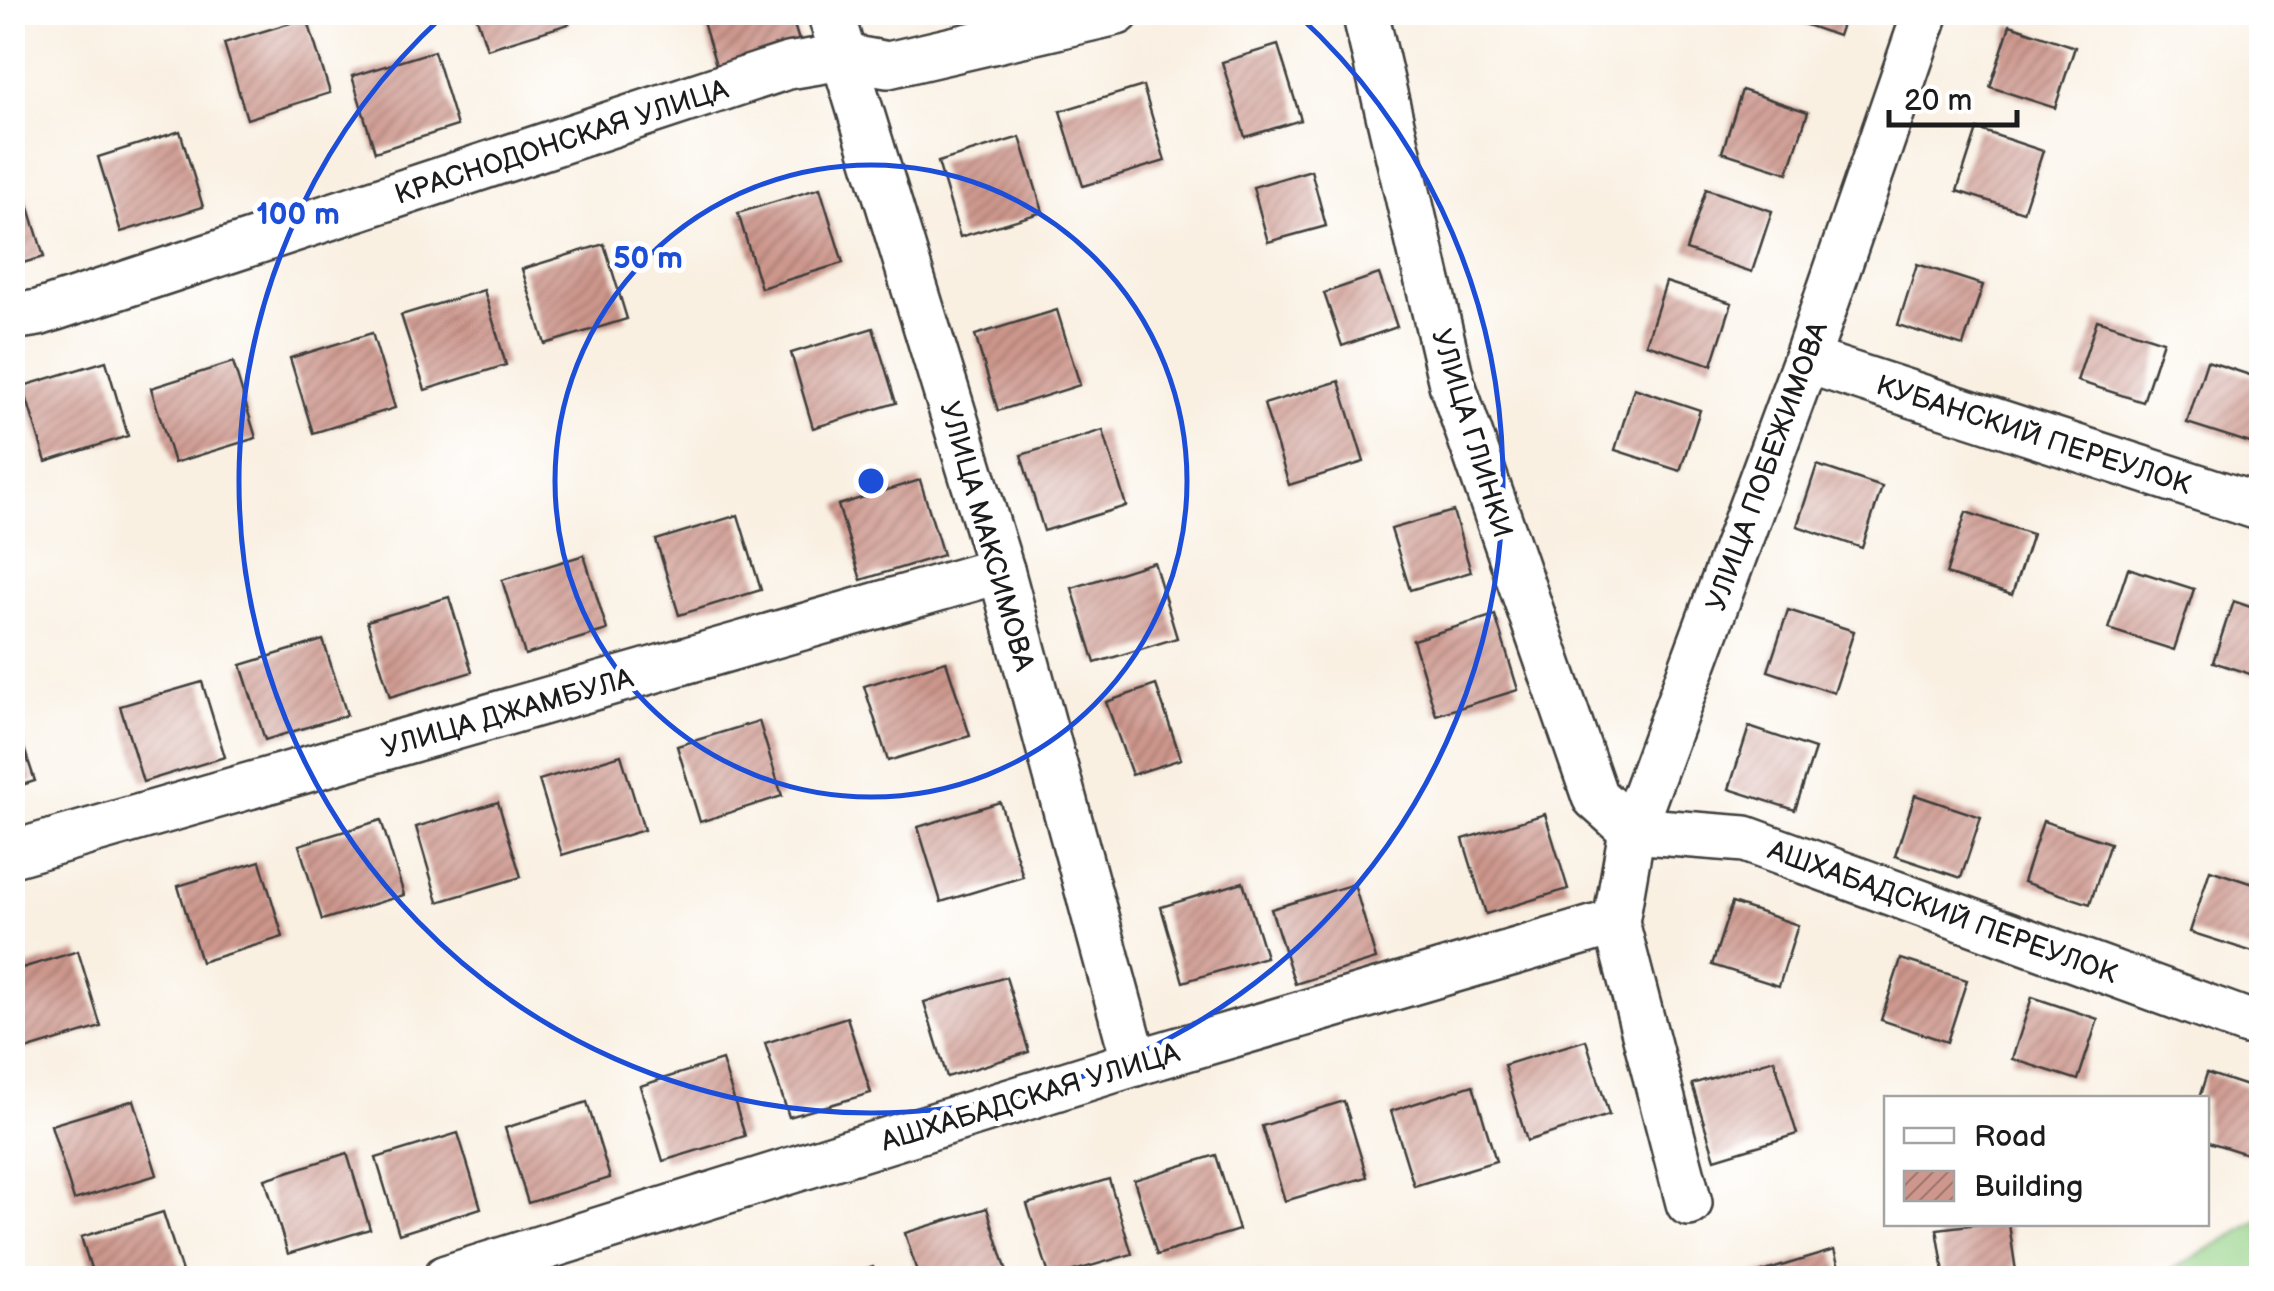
<svg xmlns="http://www.w3.org/2000/svg" width="2274" height="1291" viewBox="0 0 2274 1291" font-family="'Balsamiq Sans',sans-serif">
  <style>
    .green { fill: #95d287; stroke: #587752; stroke-width: 2.5 }
    .building { fill: url(#building-hatch) }
    .lines { fill: none; stroke-linecap: round; stroke-linejoin: round }
    .minor-casing { stroke: #3d3c3a; stroke-width: 50 }
    .minor { stroke: #fff; stroke-width: 45 }
    .ring { fill: none; stroke: #1d4ed8; stroke-width: 5 }
    .labels { text-anchor: middle; stroke-width: 10; stroke-linejoin: round; paint-order: stroke }
    .street-label { font-size: 28px; fill: #1c1c1c; stroke: #fff }
    .centre { fill: #1d4ed8; stroke: #fff; stroke-width: 5 }
    .ring-label { font-size: 30px; text-anchor: middle; font-weight: bold; fill: #1d4ed8; stroke: #fff; stroke-width: 10; stroke-linejoin: round; paint-order: stroke }
  </style>
  <defs>
    <pattern id="building-hatch" width="6" height="6" patternUnits="userSpaceOnUse" patternTransform="scale(2.5)"><rect width="6" height="6" fill="#cd978d"/><path d="M-1 1l2-2M0 6l6-6M5 7l2-2" fill="none" stroke="#a67a72"/></pattern>
  </defs>
  <rect width="100%" height="100%" fill="#fff"/>
  <filter id="ink" filterUnits="userSpaceOnUse"><feTurbulence type="fractalNoise" baseFrequency=".01" numOctaves="2"/><feDisplacementMap in="SourceGraphic" scale="20" xChannelSelector="R" yChannelSelector="G"/><feConvolveMatrix kernelMatrix="1 2 1 2 8 2 1 2 1" color-interpolation-filters="sRGB"/></filter>
  <filter id="wash" filterUnits="userSpaceOnUse"><feTurbulence type="fractalNoise" baseFrequency=".0048" numOctaves="4" result="noise"/><feDisplacementMap in="SourceGraphic" scale="40" xChannelSelector="R" yChannelSelector="G"/><feGaussianBlur stdDeviation="2.25" result="paint"/><feColorMatrix in="noise" values="0 0 0 0 0 0 0 0 0 0 0 0 0 0 0 0 0 1.4 0 .05"/><feComposite in="paint" operator="in"/></filter>
  <g filter="url(#wash)">
    <rect width="100%" height="100%" fill="#f9f0e2"/>
    <!-- green -->
    <polygon class="green" points="2261,1219 2261,1278 2158,1278"/>
    <g id="blocks">
      <!-- building -->
      <g class="building">
        <polygon points="475,12 566,12 569,24 487,49"/>
        <polygon points="700,12 790,12 802,50 719,75"/>
        <polygon points="1769,12 1846,12 1838,36"/>
        <polygon points="307,18 330,93 247,119 224,43"/>
        <polygon points="2010,25 2075,47 2055,108 1990,87"/>
        <polygon points="1278,45 1301,120 1245,137 1222,62"/>
        <polygon points="434,51 457,126 375,152 352,76"/>
        <polygon points="1143,86 1165,161 1083,186 1060,111"/>
        <polygon points="1742,90 1808,112 1788,173 1722,152"/>
        <polygon points="1977,129 2043,151 2023,212 1957,191"/>
        <polygon points="180,131 203,207 121,232 98,157"/>
        <polygon points="1020,137 1043,212 960,237 938,162"/>
        <polygon points="1311,170 1326,226 1268,242 1253,187"/>
        <polygon points="21,181 44,257 12,266 12,184"/>
        <polygon points="820,188 843,263 761,288 738,213"/>
        <polygon points="1706,189 1772,211 1752,272 1686,250"/>
        <polygon points="604,244 627,319 545,344 522,269"/>
        <polygon points="1917,264 1983,285 1963,346 1898,325"/>
        <polygon points="1379,274 1397,327 1342,346 1324,293"/>
        <polygon points="1666,282 1732,303 1712,365 1646,344"/>
        <polygon points="484,290 506,365 425,390 401,315"/>
        <polygon points="1057,310 1080,385 998,411 975,335"/>
        <polygon points="2097,320 2163,341 2143,402 2077,381"/>
        <polygon points="873,328 896,403 813,428 791,353"/>
        <polygon points="372,333 395,408 313,433 290,358"/>
        <polygon points="106,361 128,436 46,462 23,386"/>
        <polygon points="2207,361 2262,379 2262,417 2253,444 2187,423"/>
        <polygon points="233,362 256,438 174,463 151,388"/>
        <polygon points="1339,381 1364,462 1289,485 1264,404"/>
        <polygon points="1634,388 1700,410 1680,471 1615,450"/>
        <polygon points="1103,430 1126,506 1044,531 1021,455"/>
        <polygon points="1817,465 1882,487 1862,548 1797,526"/>
        <polygon points="920,480 943,555 861,580 838,505"/>
        <polygon points="1453,511 1471,572 1410,590 1391,529"/>
        <polygon points="1966,512 2032,534 2012,595 1946,574"/>
        <polygon points="738,515 761,590 679,615 656,540"/>
        <polygon points="584,555 607,630 525,655 502,580"/>
        <polygon points="1154,562 1177,638 1095,663 1072,588"/>
        <polygon points="2128,568 2194,589 2174,650 2108,629"/>
        <polygon points="449,597 472,672 390,697 367,621"/>
        <polygon points="2233,601 2262,611 2262,678 2213,662"/>
        <polygon points="1788,610 1854,631 1834,693 1768,671"/>
        <polygon points="1495,615 1518,690 1436,715 1413,640"/>
        <polygon points="323,640 347,715 265,740 241,665"/>
        <polygon points="946,661 970,736 888,761 864,686"/>
        <polygon points="202,682 225,757 143,782 120,706"/>
        <polygon points="1156,685 1181,759 1132,775 1106,702"/>
        <polygon points="12,712 35,781 12,788"/>
        <polygon points="759,721 782,796 700,822 677,746"/>
        <polygon points="1749,727 1815,749 1795,810 1729,789"/>
        <polygon points="621,755 644,830 562,855 539,780"/>
        <polygon points="1915,795 1981,817 1961,878 1895,856"/>
        <polygon points="498,802 521,877 438,902 416,827"/>
        <polygon points="1000,802 1023,877 941,902 918,827"/>
        <polygon points="1545,814 1568,889 1486,914 1463,839"/>
        <polygon points="381,820 404,895 322,920 299,845"/>
        <polygon points="2043,821 2110,843 2090,904 2023,882"/>
        <polygon points="260,861 283,937 201,962 178,886"/>
        <polygon points="2210,870 2262,887 2262,937 2256,953 2190,932"/>
        <polygon points="1243,882 1266,957 1183,982 1161,907"/>
        <polygon points="1354,884 1376,959 1295,984 1271,909"/>
        <polygon points="1732,903 1798,925 1779,986 1712,965"/>
        <polygon points="78,951 101,1027 19,1052 12,1031 12,971"/>
        <polygon points="1901,959 1967,980 1947,1042 1881,1020"/>
        <polygon points="1006,977 1029,1052 947,1077 924,1002"/>
        <polygon points="2032,997 2098,1019 2078,1080 2012,1059"/>
        <polygon points="847,1017 871,1093 789,1117 765,1043"/>
        <polygon points="1586,1040 1609,1115 1527,1141 1504,1065"/>
        <polygon points="1774,1059 1797,1134 1715,1159 1692,1084"/>
        <polygon points="722,1060 745,1136 663,1161 640,1086"/>
        <polygon points="2207,1073 2262,1091 2262,1130 2253,1156 2206,1141 2206,1098 2199,1098"/>
        <polygon points="1473,1085 1496,1161 1414,1186 1391,1111"/>
        <polygon points="134,1100 157,1175 74,1200 51,1125"/>
        <polygon points="1344,1101 1367,1177 1285,1201 1262,1126"/>
        <polygon points="587,1102 610,1178 528,1203 505,1128"/>
        <polygon points="458,1133 481,1208 399,1234 376,1158"/>
        <polygon points="347,1153 370,1229 288,1254 265,1179"/>
        <polygon points="1216,1155 1239,1230 1157,1255 1134,1180"/>
        <polygon points="1109,1179 1132,1254 1050,1278 1027,1204"/>
        <polygon points="987,1208 1009,1278 919,1278 905,1233"/>
        <polygon points="163,1212 184,1278 94,1278 81,1237"/>
        <polygon points="1978,1224 2009,1224 2017,1278 1945,1278 1937,1229"/>
        <polygon points="1834,1250 1842,1278 1753,1278 1752,1275"/>
        <polygon points="873,1267 877,1278 837,1278"/>
      </g>
    </g>
  </g>
  <g filter="url(#ink)">
    <use href="#blocks" fill-opacity="0" stroke="#3d3c3a" stroke-width="2.5"/>
    <g class="lines">
      <defs>
        <g id="minor">
          <polyline points="830,12 1001,570 1135,1063"/>
          <polyline points="1365,12 1452,384 1595,797 1632,830 1745,839 2247,1022"/>
          <polyline points="12,317 38,313 788,66 842,57 888,65 1117,12"/>
          <polyline points="1806,360 2262,508"/>
          <polyline points="12,854 1001,570"/>
          <polyline points="1689,1203 1616,922 1632,830 1806,360 1926,12"/>
          <polyline points="446,1278 1135,1063 1616,922"/>
        </g>
      </defs>
      <!-- minor casing -->
      <use href="#minor" class="minor-casing"/>
      <!-- minor -->
      <use href="#minor" class="minor"/>
    </g>
  </g>
  <!-- distance rings -->
  <g class="ring">
    <circle cx="871" cy="481" r="316"/>
    <path d="M1298 15A632 632 0 1 1 444 15"/>
  </g>
  <g class="labels">
    <!-- street labels -->
    <g class="street-label">
      <text transform="translate(561 141) rotate(-18)" y="10">КРАСНОДОНСКАЯ УЛИЦА</text>
      <text transform="translate(1473 433) rotate(73)" y="10">УЛИЦА ГЛИНКИ</text>
      <text transform="translate(2034 434) rotate(18)" y="10">КУБАНСКИЙ ПЕРЕУЛОК</text>
      <text transform="translate(1766 466) rotate(-70)" y="10">УЛИЦА ПОБЕЖИМОВА</text>
      <text transform="translate(988 536) rotate(74)" y="10">УЛИЦА МАКСИМОВА</text>
      <text transform="translate(507 712) rotate(-16)" y="10">УЛИЦА ДЖАМБУЛА</text>
      <text transform="translate(1943 911) rotate(20)" y="10">АШХАБАДСКИЙ ПЕРЕУЛОК</text>
      <text transform="translate(1030 1096) rotate(-17)" y="10">АШХАБАДСКАЯ УЛИЦА</text>
    </g>
  </g>
  <circle cx="871" cy="481" r="15" class="centre"/>
  <g class="ring-label">
    <text x="298" y="224">100 m</text>
    <text x="648" y="268">50 m</text>
  </g>
  <!-- margin -->
  <rect width="2274" height="1291" fill="none" stroke="#fff" stroke-width="50"/>
  <!-- legend -->
  <rect x="1884" y="1096" width="325" height="130" fill="#ffffff" stroke="#a4a4a4" stroke-width="2.5"/>
  <rect x="1904" y="1128" width="50" height="15" fill="#ffffff" stroke="#a4a4a4" stroke-width="2.5"/>
  <text x="1974" y="1146" font-size="30" fill="#1c1c1c">Road</text>
  <rect x="1904" y="1171" width="50" height="30" fill="url(#building-hatch)" stroke="#a4a4a4" stroke-width="2.5"/>
  <text x="1974" y="1196" font-size="30" fill="#1c1c1c">Building</text>
  <!-- scale -->
  <path d="M1889 110v15h128v-15" fill="none" stroke="#1c1c1c" stroke-width="5"/>
  <text x="1904" y="110" font-size="30" fill="#1c1c1c" stroke="#ffffff" stroke-width="8" paint-order="stroke">20 m</text>
</svg>
